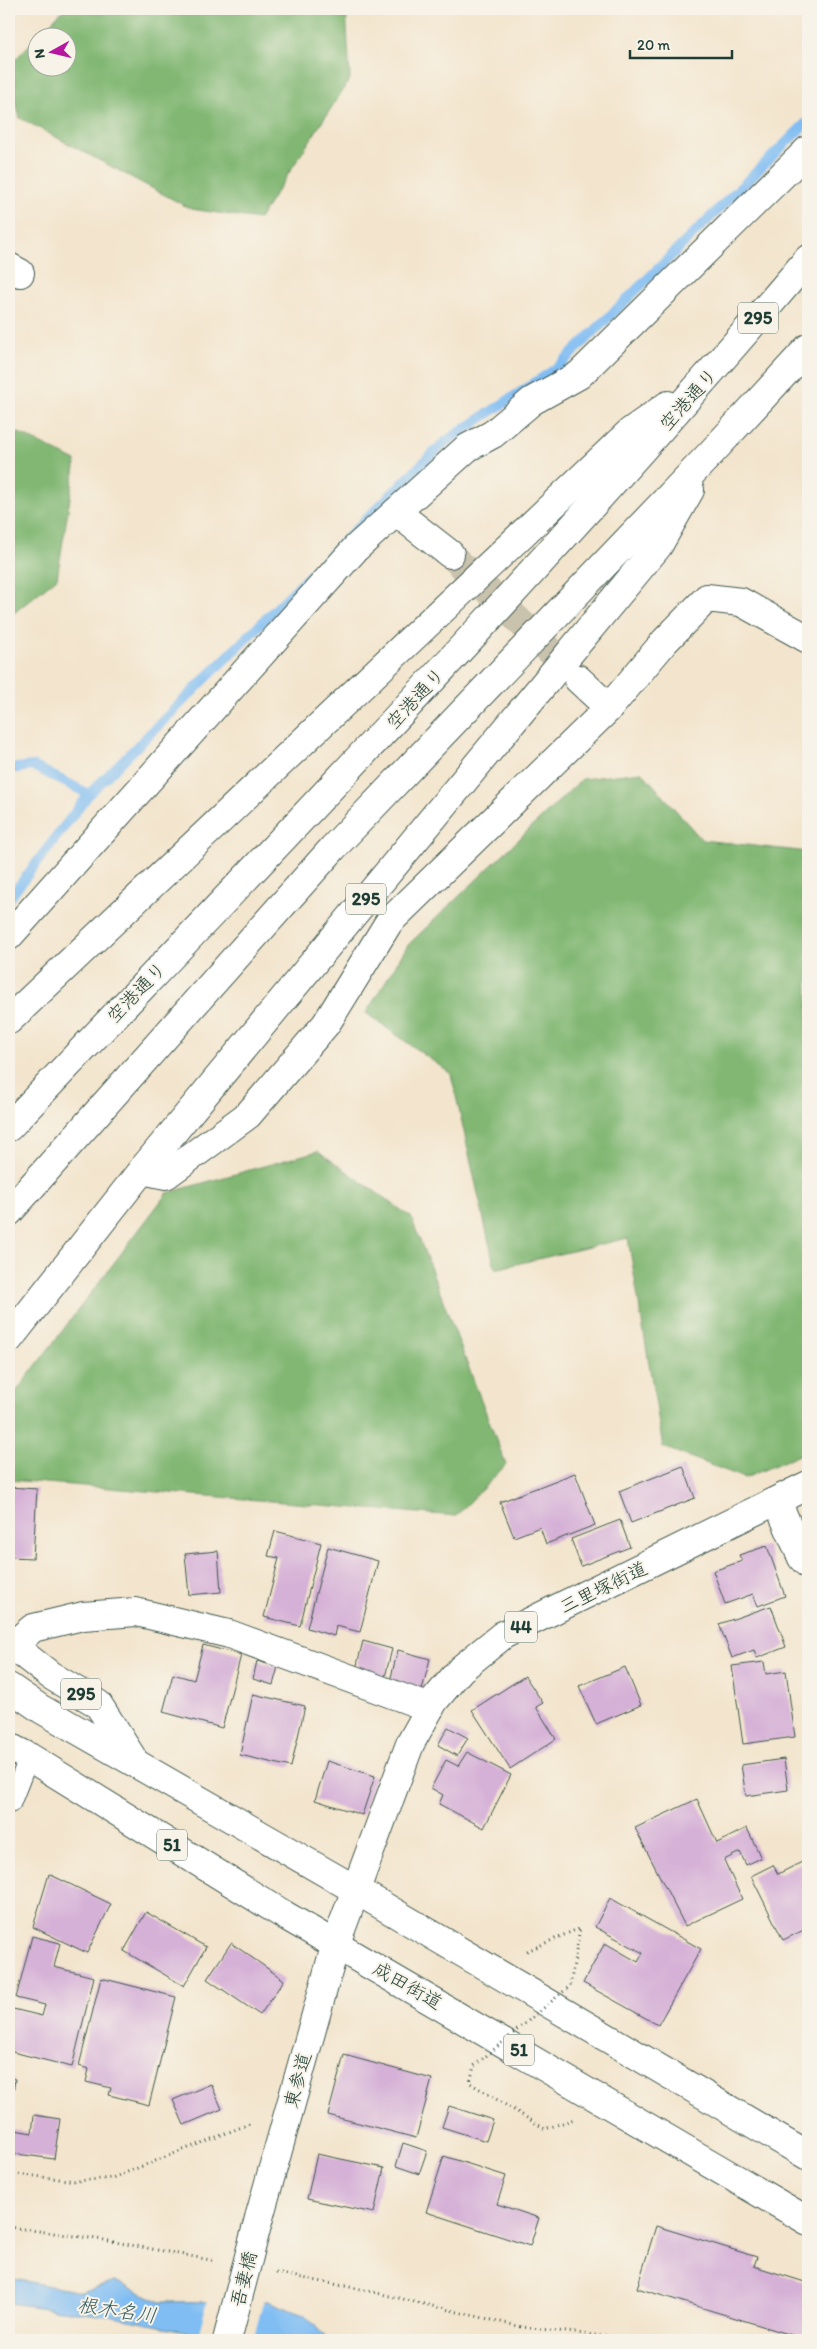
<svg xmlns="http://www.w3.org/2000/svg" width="817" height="2349" viewBox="0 0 817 2349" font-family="Itim,'Klee One',sans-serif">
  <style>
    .forest { fill: #81b773; stroke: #507a54; fill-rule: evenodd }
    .water { fill: #80bdf3; stroke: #507d94 }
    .pier { fill: #f3e5cd }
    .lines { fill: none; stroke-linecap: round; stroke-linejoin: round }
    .stream { stroke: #80bdf3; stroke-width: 10 }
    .building { fill: #d5b0d7 }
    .minor-tunnel { stroke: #c9c3ae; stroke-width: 28; stroke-dasharray: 28 14; stroke-linecap: butt }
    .service-casing { stroke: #3f564b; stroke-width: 21 }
    .minor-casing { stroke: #3f564b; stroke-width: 30 }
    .tertiary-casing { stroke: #3f564b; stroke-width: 30 }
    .primary-casing { stroke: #3f564b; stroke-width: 30 }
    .trunk-casing { stroke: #3f564b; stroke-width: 30 }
    .path { stroke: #3f564b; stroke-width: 3; stroke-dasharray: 1 4; stroke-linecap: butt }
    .service { stroke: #fff; stroke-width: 19 }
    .minor { stroke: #fff; stroke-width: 28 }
    .tertiary { stroke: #fff; stroke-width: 28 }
    .primary { stroke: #fff; stroke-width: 28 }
    .trunk { stroke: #fff; stroke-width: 28 }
    .tertiary-bridge-casing { stroke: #3f564b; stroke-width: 30; stroke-linecap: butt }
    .path-bridge { stroke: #3f564b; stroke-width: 3; stroke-dasharray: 1 4; stroke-linecap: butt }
    .tertiary-bridge { stroke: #fff; stroke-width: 28 }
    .labels { text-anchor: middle; stroke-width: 4; stroke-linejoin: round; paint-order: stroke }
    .shield { fill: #f7f3e8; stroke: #60746a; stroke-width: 1 }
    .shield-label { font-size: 18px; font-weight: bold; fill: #1f3d34 }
    .street-label { font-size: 19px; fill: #1f3d34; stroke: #f7f3e8 }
    .water-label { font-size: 20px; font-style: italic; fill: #375d64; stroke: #f7f3e8 }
  </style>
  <rect width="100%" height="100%" fill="#f7f3e8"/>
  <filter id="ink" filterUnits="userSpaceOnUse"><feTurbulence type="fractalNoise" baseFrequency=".02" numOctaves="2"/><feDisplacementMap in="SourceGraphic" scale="10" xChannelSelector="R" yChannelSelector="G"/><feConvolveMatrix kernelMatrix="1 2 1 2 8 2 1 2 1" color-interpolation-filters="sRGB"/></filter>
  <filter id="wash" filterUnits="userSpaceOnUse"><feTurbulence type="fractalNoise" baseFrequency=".0096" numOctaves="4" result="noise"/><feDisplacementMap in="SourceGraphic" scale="20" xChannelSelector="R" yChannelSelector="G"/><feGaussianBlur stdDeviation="1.12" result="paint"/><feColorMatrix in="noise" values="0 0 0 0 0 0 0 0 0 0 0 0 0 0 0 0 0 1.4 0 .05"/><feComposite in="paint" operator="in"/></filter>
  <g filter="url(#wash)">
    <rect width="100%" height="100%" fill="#f3e5cd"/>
    <!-- forest -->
    <g class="forest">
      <path d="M 64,9 L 346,9 L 350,79 L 259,219 L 191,209 L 20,118 L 9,78 L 9,66 ZM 38,38 L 68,38 L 68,68 L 38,68 Z"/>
      <polygon points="9,428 76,461 57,578 9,617"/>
      <polygon points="642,772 702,840 808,852 808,1451 745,1478 663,1447 628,1238 495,1269 451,1074 366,1013 408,945 582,779"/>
      <polygon points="318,1151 411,1217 506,1465 456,1516 9,1480 9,1401 167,1193"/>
    </g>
    <!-- water -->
    <polygon class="water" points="9,2278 81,2292 115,2281 161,2302 268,2301 306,2316 328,2340 231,2340 113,2317 9,2303"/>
    <!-- pier -->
    <polygon class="pier" points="208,2299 264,2299 253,2340 218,2340 198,2336"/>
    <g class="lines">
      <!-- stream -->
      <g class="stream">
        <polyline points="9,769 33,766 89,794"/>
        <polyline points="9,899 89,794 425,461 445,442 557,368 808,121"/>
      </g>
    </g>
    <g id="blocks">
      <!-- building -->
      <g class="building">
        <polygon points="683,1466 695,1498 631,1523 619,1491"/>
        <polygon points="575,1473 595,1525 546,1544 540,1527 514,1537 500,1502"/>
        <polygon points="9,1487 37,1489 33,1558 9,1557"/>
        <polygon points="620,1520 630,1547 581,1566 571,1539"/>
        <polygon points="275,1531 321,1543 300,1626 264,1617 279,1558 268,1556"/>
        <polygon points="767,1546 785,1596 758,1606 753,1594 725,1604 713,1571 742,1561 739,1555"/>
        <polygon points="328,1547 378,1561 360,1632 336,1626 334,1636 307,1628"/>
        <polygon points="218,1551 221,1592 189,1595 185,1554"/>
        <polygon points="771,1606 786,1647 757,1658 754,1650 732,1658 719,1624"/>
        <polygon points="363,1641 392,1649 385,1677 356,1669"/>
        <polygon points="203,1645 241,1655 222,1728 163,1712 173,1674 194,1680"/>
        <polygon points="398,1650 430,1659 422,1690 390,1681"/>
        <polygon points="257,1661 278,1667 273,1685 253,1679"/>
        <polygon points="764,1662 766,1674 786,1671 795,1737 743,1744 732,1666"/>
        <polygon points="625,1667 641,1705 596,1724 579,1686"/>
        <polygon points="525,1676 543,1703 536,1707 556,1739 510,1769 472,1710"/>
        <polygon points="253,1694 305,1706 291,1767 240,1755"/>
        <polygon points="448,1727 468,1738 457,1756 438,1745"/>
        <polygon points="467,1752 511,1775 484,1828 439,1804 443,1795 431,1788 446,1760 458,1766"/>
        <polygon points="784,1759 788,1790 746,1796 741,1765"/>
        <polygon points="327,1761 375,1776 362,1815 315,1800"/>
        <polygon points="697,1799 717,1843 747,1828 761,1858 746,1865 740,1852 724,1860 742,1899 685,1926 635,1828"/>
        <polygon points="808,1859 808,1928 783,1940 751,1876 773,1865 778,1874"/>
        <polygon points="49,1874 111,1904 87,1953 33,1927"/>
        <polygon points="610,1898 701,1949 658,2025 583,1983 605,1943 638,1962 643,1953 595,1927"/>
        <polygon points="146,1912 206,1947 184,1986 124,1951"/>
        <polygon points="32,1936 60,1943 54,1967 94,1977 72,2067 9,2051 9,2008 42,2016 45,2005 16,1998"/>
        <polygon points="231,1943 284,1980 260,2015 207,1979"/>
        <polygon points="101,1978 176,1997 149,2105 109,2095 111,2088 86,2082 89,2069 79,2066"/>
        <polygon points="344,2055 432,2079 416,2138 328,2115"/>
        <polygon points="9,2078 15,2079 10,2117 9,2117"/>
        <polygon points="211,2084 222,2109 184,2125 173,2100"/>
        <polygon points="449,2106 493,2120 486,2141 442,2127"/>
        <polygon points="34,2115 60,2119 54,2159 9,2153 9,2129 32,2133"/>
        <polygon points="403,2143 427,2151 419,2174 396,2166"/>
        <polygon points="317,2154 384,2168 374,2213 307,2199"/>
        <polygon points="444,2156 506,2176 497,2204 539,2218 530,2246 426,2212"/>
        <polygon points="656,2226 757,2257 754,2266 808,2283 808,2340 637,2288"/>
      </g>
    </g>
  </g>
  <g filter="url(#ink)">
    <use href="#blocks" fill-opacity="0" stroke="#3f564b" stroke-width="1"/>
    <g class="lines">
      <!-- minor-tunnel -->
      <polyline class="minor-tunnel" points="450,554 578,678"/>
      <defs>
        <polyline id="service" points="11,1803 29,1757"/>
        <g id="minor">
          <polyline points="9,267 20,273"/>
          <polyline points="396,512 450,554"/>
          <polyline points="578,679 609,708"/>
          <polyline points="9,936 356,548 467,448 493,434 532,401 579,375 808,150"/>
          <polyline points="142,1170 166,1175 248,1115 326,1024 389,922 609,708 665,641 707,598 741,602 808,639"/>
          <polyline points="777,1501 802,1558 808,1564"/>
          <polyline points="12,1646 33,1628 83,1616 136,1612 229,1634 430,1708"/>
        </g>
        <polyline id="tertiary" points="259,2218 336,1943"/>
        <polyline id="primary" points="336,1943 410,1744 434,1701 461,1669 503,1635 808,1485"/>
        <g id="trunk">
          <polyline points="9,1020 630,432 668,405"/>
          <path d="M 9,1127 C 280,841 554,559 808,259"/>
          <polyline points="9,1212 333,848 712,452 808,348"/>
          <polyline points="9,1339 142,1170 658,546 690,490"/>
          <polyline points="9,1643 50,1675 98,1704 133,1759"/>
          <polyline points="9,1687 41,1709 356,1890 808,2156"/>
          <polyline points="9,1747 29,1757 281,1913 808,2221"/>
        </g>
      </defs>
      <!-- service casing -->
      <use href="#service" class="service-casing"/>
      <!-- minor casing -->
      <use href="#minor" class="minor-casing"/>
      <!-- tertiary casing -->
      <use href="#tertiary" class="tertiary-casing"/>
      <!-- primary casing -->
      <use href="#primary" class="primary-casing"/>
      <!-- trunk casing -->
      <use href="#trunk" class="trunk-casing"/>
      <!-- path -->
      <g class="path">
        <polyline points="9,2173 76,2181 112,2178 252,2123"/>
        <polyline points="9,2227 104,2240 216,2261"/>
        <polyline points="276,2273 360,2289 522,2327 639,2340"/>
        <polyline points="9,2338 22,2340"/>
      </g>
      <!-- service -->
      <use href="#service" class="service"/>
      <!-- minor -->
      <use href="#minor" class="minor"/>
      <!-- tertiary -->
      <use href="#tertiary" class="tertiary"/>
      <!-- primary -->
      <use href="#primary" class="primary"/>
      <!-- trunk -->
      <use href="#trunk" class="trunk"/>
      <defs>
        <polyline id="tertiary-bridge" points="227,2340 259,2218"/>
      </defs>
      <!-- tertiary-bridge casing -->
      <use href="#tertiary-bridge" class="tertiary-bridge-casing"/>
      <!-- path-bridge -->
      <polyline class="path-bridge" points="527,1951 580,1928 570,1986 474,2066 470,2083 545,2129 574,2119"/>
      <!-- tertiary-bridge -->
      <use href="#tertiary-bridge" class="tertiary-bridge"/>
    </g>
  </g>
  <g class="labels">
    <!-- shield labels -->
    <g class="shield">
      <rect x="738" y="302.5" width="40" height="31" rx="4"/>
      <rect x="346" y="883.5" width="40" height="31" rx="4"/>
      <rect x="505" y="1611.5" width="32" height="31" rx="4"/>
      <rect x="61" y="1678.5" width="40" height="31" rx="4"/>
      <rect x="157" y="1829.5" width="30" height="31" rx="4"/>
      <rect x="504" y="2034.5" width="30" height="31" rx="4"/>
    </g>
    <g class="shield-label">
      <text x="758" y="324">295</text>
      <text x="366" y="905">295</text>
      <text x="521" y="1633">44</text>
      <text x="81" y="1700">295</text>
      <text x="172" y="1851">51</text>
      <text x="519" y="2056">51</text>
    </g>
    <!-- street labels -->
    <g class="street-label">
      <text transform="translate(688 399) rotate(-48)" y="7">空港通り</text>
      <text transform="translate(415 698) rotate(-47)" y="7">空港通り</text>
      <text transform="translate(136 992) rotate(-46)" y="7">空港通り</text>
      <text transform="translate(603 1587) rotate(-26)" y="7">三里塚街道</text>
      <text transform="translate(408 1985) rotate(30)" y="7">成田街道</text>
      <text transform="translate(297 2080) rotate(-75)" y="7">東参道</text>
      <text transform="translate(243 2279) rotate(-76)" y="7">吾妻橋</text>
    </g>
    <!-- water labels -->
    <g class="water-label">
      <text transform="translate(117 2310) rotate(8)" y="7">根木名川</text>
    </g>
  </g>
  <!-- margin -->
  <rect width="817" height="2349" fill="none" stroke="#f7f3e8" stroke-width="30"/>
  <!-- north arrow -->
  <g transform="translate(52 52) rotate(262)"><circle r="24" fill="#f7f3e8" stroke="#a1aaa0"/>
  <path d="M0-4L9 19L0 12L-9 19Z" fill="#b5179e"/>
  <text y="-8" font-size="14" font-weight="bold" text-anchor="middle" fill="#1f3d34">N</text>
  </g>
  <!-- scale -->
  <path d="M630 50v8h102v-8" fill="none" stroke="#1f3d34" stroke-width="2.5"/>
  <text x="637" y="50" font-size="15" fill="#1f3d34" stroke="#f7f3e8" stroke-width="4" paint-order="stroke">20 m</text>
</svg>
